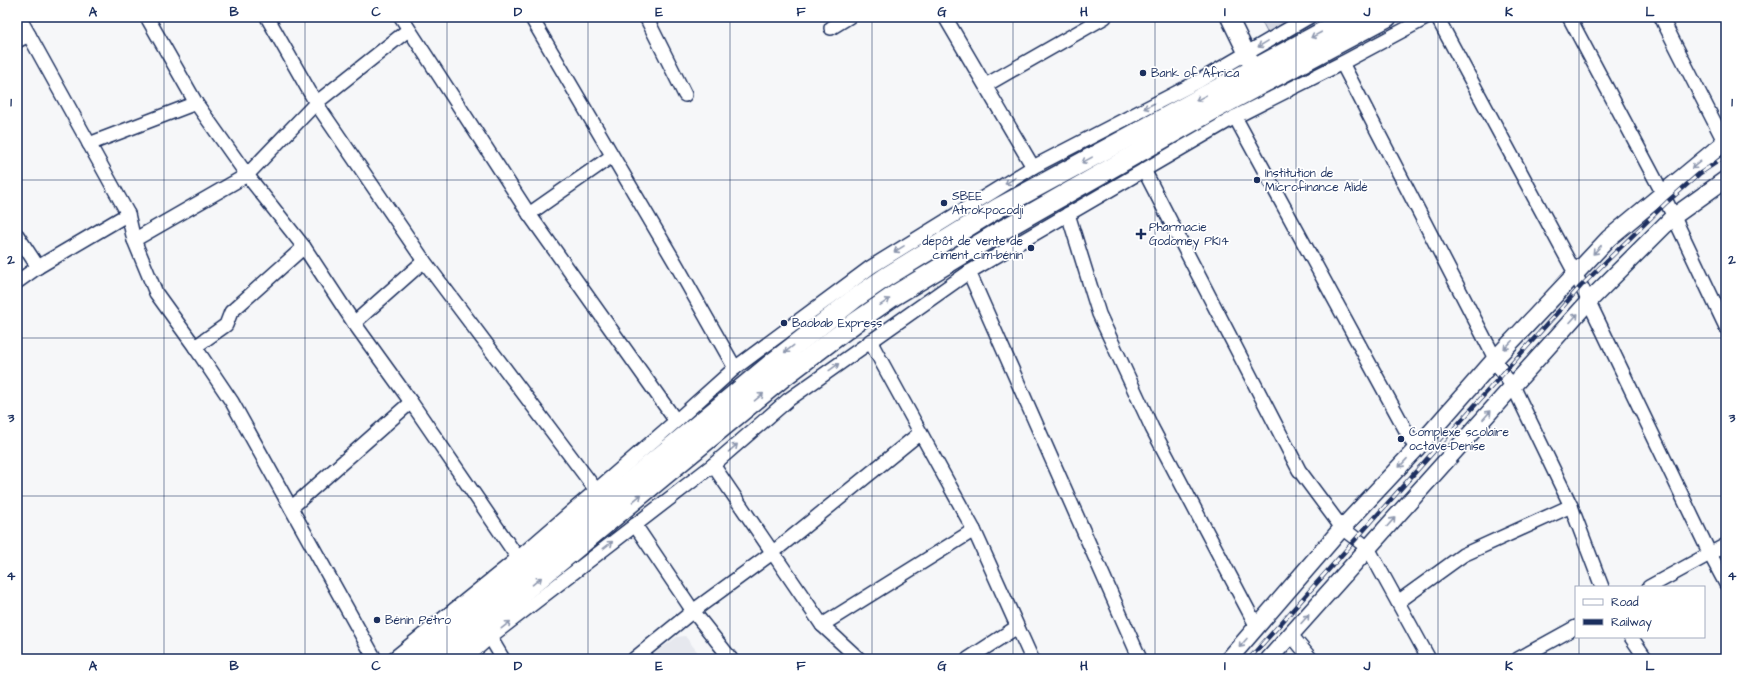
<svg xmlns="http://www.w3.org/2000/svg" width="1743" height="676" viewBox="0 0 1743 676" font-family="'Architects Daughter',sans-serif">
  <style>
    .built { fill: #e6e8ee }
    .green { fill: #d6d9e2; stroke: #7884a0 }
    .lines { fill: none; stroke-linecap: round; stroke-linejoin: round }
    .minor-casing { stroke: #1b2f5e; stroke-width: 16 }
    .major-casing { stroke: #1b2f5e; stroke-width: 19 }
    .highway-casing { stroke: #1b2f5e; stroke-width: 22 }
    .minor { stroke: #fff; stroke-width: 13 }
    .major { stroke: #fff; stroke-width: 16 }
    .highway { stroke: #fff; stroke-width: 19 }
    .rail-casing { stroke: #1b2f5e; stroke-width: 4.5 }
    .rail { stroke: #fff; stroke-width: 3; stroke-dasharray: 9; stroke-linecap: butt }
    .oneway { stroke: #8d97ae }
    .grid { fill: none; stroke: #1b2f5e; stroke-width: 1; stroke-opacity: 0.55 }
    .poi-dot { fill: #1b2f5e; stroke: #fff; stroke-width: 1.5 }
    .labels { text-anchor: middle; stroke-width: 3.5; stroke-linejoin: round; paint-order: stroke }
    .poi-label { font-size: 12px; fill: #1b2f5e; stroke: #fff; text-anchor: start }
    .neatline { fill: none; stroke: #1b2f5e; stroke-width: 1.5 }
    .grid-label { font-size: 13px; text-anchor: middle; font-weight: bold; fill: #1b2f5e }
  </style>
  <rect width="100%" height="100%" fill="#f6f7f9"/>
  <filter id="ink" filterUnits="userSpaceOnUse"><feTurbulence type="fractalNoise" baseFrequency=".025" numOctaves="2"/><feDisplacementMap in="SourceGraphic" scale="8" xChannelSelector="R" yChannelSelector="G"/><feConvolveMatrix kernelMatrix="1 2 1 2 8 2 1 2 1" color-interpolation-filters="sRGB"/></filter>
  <g filter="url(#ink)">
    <!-- built -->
    <polygon class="built" points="685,636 703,659 647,659 677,637"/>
    <!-- green -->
    <polygon class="green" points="1259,17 1300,17 1268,34"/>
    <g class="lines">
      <defs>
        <g id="minor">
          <polyline points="19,17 128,214 134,240 156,293 195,347 232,402 375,659"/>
          <polyline points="147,17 196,103 247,175 304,247 354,323 411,402 518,558"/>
          <polyline points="267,17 316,103 424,261 596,490"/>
          <polyline points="401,17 529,214 676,421"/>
          <polyline points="531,17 676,264 735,368"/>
          <polyline points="646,17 685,95"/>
          <polyline points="945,17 1033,167"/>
          <polyline points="1437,17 1575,273 1710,554 1726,584"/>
          <polyline points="1569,17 1662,192 1726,327"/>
          <polyline points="1661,17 1726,145"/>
          <polyline points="831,28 849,17"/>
          <polyline points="17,41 29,35"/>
          <polyline points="1342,63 1503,374 1513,386 1571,506 1602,587"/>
          <polyline points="986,85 1105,17"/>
          <polyline points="1235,117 1416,449"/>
          <polyline points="89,144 196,103"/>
          <polyline points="1144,170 1299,470 1342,528 1368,548 1429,659"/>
          <polyline points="529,214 612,156"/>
          <polyline points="1068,214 1099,314 1152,428 1257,627"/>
          <polyline points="17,235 38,267"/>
          <polyline points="134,240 247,175 316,103 408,30"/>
          <polyline points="969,272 1140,659"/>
          <polyline points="17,282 38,267 128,214"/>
          <polyline points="354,323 424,261"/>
          <polyline points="870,341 974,530 1032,659"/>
          <polyline points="195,347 226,325 231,312 304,247"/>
          <polyline points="713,465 822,625 859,659"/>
          <polyline points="291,508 411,402"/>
          <polyline points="635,525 693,611 731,659"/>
          <polyline points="1649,587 1726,545"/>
          <polyline points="1398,602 1463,555 1571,506"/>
          <polyline points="822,625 974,530"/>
          <polyline points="1291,635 1311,659"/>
          <polyline points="490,637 503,659"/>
          <polyline points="1631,637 1646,659"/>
          <polyline points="393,659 518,558 676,421 735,368 871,267 1033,167 1199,81 1309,17"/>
          <polyline points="465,659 490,637 713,465 788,400 969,272 1235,117 1342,63 1428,17"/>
          <polyline points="634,659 693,611 772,553 920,433"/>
          <polyline points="968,659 1017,627"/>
          <polyline points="1518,659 1576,627"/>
        </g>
        <g id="major">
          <polyline points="1229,17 1247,54 1253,69"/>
          <polyline points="1229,659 1342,528 1416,449 1495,359 1609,238 1726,141"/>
          <polyline points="1269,659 1588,302 1673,217 1726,179"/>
        </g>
        <g id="highway">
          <polyline points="416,659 771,364 854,299 886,277 998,208 1350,17"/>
          <polyline points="442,659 782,378 856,322 895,295 1006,228 1215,109 1387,17"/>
        </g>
      </defs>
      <!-- minor casing -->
      <use href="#minor" class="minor-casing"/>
      <!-- major casing -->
      <use href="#major" class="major-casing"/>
      <!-- highway casing -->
      <use href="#highway" class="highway-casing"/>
      <!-- minor -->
      <use href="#minor" class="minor"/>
      <!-- major -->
      <use href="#major" class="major"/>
      <!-- highway -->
      <use href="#highway" class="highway"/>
      <defs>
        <polyline id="rail" points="1249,659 1581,286 1667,202 1699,174 1726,156"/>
      </defs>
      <!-- rail casing -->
      <use href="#rail" class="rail-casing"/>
      <!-- rail -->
      <use href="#rail" class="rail"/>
    </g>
    <!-- one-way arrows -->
    <defs><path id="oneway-shaft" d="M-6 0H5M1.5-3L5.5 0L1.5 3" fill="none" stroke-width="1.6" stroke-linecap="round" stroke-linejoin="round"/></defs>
    <g class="oneway">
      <use href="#oneway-shaft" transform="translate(1316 35) rotate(152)"/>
      <use href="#oneway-shaft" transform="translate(1263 44) rotate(149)"/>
      <use href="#oneway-shaft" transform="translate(1201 98) rotate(151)"/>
      <use href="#oneway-shaft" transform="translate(1149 106) rotate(153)"/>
      <use href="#oneway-shaft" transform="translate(1087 160) rotate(151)"/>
      <use href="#oneway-shaft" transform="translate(1696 165) rotate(141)"/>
      <use href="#oneway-shaft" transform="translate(1010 181) rotate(148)"/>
      <use href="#oneway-shaft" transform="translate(899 249) rotate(148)"/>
      <use href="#oneway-shaft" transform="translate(1597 250) rotate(133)"/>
      <use href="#oneway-shaft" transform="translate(885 302) rotate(-34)"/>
      <use href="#oneway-shaft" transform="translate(1574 318) rotate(-48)"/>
      <use href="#oneway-shaft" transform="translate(1508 345) rotate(134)"/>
      <use href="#oneway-shaft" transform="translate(789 349) rotate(142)"/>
      <use href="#oneway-shaft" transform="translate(834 367) rotate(-36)"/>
      <use href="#oneway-shaft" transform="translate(759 397) rotate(-40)"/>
      <use href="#oneway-shaft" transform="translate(1487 415) rotate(-48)"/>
      <use href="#oneway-shaft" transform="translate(733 448) rotate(-41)"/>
      <use href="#oneway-shaft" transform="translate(1403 463) rotate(133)"/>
      <use href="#oneway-shaft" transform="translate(637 498) rotate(-40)"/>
      <use href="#oneway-shaft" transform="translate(1391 522) rotate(-48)"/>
      <use href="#oneway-shaft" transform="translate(608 545) rotate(-38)"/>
      <use href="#oneway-shaft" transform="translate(537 581) rotate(-40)"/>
      <use href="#oneway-shaft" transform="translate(1305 619) rotate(-48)"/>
      <use href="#oneway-shaft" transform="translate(506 625) rotate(-38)"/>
      <use href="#oneway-shaft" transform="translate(1243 643) rotate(131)"/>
    </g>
  </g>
  <!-- grid -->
  <path class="grid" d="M 164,17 L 164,659M 305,17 L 305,659M 447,17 L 447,659M 588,17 L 588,659M 730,17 L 730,659M 872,17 L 872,659M 1013,17 L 1013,659M 1155,17 L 1155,659M 1296,17 L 1296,659M 1438,17 L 1438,659M 1579,17 L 1579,587M 17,180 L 1726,180M 17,338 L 1726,338M 17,496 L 1726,496M 1579,637 L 1579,659"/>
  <!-- markers -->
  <g class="poi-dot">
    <circle cx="1143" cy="73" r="4"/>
    <circle cx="1257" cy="180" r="4"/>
    <circle cx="944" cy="203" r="4"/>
    <path d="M1139 228h4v4h4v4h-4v4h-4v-4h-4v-4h4z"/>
    <circle cx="1031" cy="248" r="4"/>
    <circle cx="784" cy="323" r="4"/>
    <circle cx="1401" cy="439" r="4"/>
    <circle cx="377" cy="620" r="4"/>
  </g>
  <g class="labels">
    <!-- poi labels -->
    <g class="poi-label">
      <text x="1151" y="77">Bank of Africa</text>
      <text x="1265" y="177">Institution de<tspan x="1265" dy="14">Microfinance Alidé</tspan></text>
      <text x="952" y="200">SBEE<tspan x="952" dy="14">Atrokpocodji</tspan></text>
      <text x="1149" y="231">Pharmacie<tspan x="1149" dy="14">Godomey PK14</tspan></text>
      <text x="1023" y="245" text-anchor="end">depôt de vente de<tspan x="1023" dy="14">ciment cim-bénin</tspan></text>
      <text x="792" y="327">Baobab Express</text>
      <text x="1409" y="436">Complexe scolaire<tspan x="1409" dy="14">octave-Denise</tspan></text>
      <text x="385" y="624">Bénin Petro</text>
    </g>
  </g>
  <!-- margin -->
  <rect width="1743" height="676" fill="none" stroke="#fff" stroke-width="44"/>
  <!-- legend -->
  <rect x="1575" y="586" width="130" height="52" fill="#ffffff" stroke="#a4acbf"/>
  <rect x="1583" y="599" width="20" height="6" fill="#ffffff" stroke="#a4acbf"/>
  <text x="1611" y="606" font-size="12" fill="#1b2f5e">Road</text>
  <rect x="1583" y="619" width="20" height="6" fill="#1b2f5e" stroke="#a4acbf"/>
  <text x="1611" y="626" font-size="12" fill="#1b2f5e">Railway</text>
  <rect x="22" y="22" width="1699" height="632" class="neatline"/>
  <g class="grid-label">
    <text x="93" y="16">A</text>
    <text x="234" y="16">B</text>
    <text x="376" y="16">C</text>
    <text x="518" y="16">D</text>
    <text x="659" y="16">E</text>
    <text x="801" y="16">F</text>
    <text x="942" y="16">G</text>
    <text x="1084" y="16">H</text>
    <text x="1225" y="16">I</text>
    <text x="1367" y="16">J</text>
    <text x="1509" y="16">K</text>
    <text x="1650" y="16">L</text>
    <text x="11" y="106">1</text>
    <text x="1732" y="106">1</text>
    <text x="11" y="264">2</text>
    <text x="1732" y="264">2</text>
    <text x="11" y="422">3</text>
    <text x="1732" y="422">3</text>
    <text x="11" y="580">4</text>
    <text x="1732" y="580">4</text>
    <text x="93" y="670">A</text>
    <text x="234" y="670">B</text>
    <text x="376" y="670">C</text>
    <text x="518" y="670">D</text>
    <text x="659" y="670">E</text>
    <text x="801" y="670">F</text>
    <text x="942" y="670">G</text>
    <text x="1084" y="670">H</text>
    <text x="1225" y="670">I</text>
    <text x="1367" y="670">J</text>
    <text x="1509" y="670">K</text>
    <text x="1650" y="670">L</text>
  </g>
</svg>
